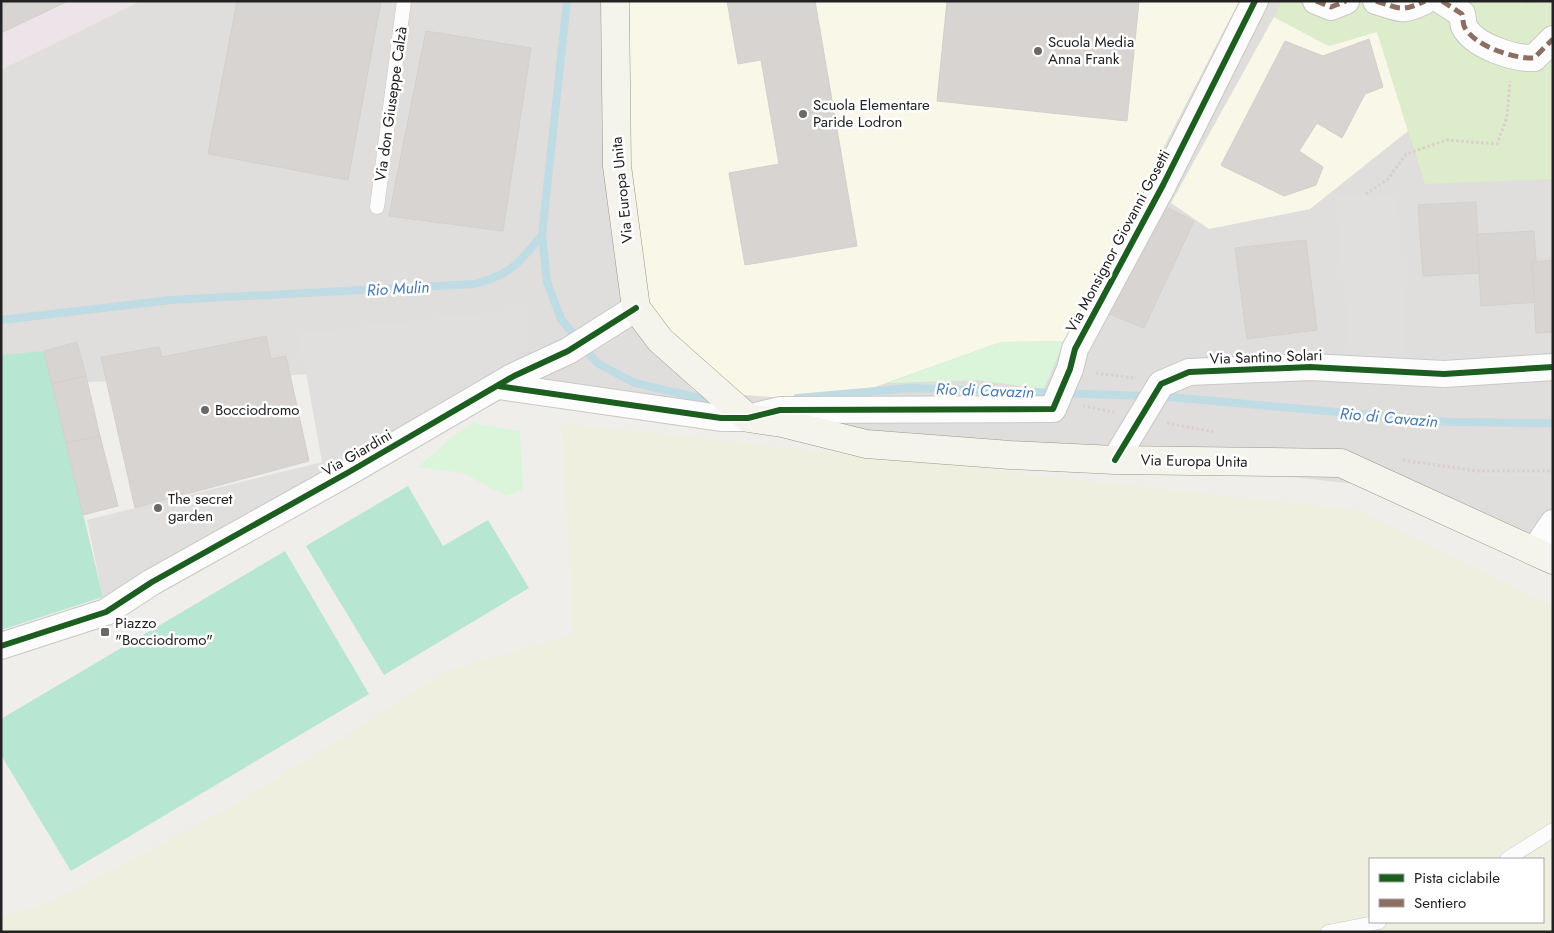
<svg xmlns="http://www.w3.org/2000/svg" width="1554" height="933" viewBox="0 0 1554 933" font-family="Jost,sans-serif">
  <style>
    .residential { fill: #dfdedc }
    .industrial { fill: #ede4e9 }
    .education { fill: #f8f7e8; fill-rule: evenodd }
    .farmland { fill: #efefdf; fill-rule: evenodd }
    .grass { fill: #ddeccb }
    .park { fill: #daf5da }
    .pitch { fill: #b7e6d2 }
    .parking { fill: #e0dfde }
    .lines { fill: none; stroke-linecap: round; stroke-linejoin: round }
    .stream { stroke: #bfdbe3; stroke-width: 8 }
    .building { fill: #d7d4d2; stroke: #d3d0cc }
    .lane-casing { stroke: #c9c8c7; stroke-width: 15 }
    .street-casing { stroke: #c9c8c7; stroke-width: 28 }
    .secondary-casing { stroke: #999a82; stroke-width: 29 }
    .path { stroke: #dccecd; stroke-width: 3; stroke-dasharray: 2.5 2.5; stroke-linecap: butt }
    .lane { stroke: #fdfcfc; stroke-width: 14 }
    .street { stroke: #fdfcfc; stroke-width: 26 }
    .secondary { stroke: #f4f4ed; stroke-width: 28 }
    .quiet { stroke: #8d6e63; stroke-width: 5; stroke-dasharray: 10 5; stroke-linecap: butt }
    .cycleway-casing { stroke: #fff; stroke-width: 9 }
    .cycleway { stroke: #1b5e20; stroke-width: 6 }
    .poi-dot { fill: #6a6968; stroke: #fff; stroke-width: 2 }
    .labels { text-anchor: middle; stroke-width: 5; stroke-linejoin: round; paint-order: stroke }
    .poi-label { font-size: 15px; fill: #222; stroke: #fff; text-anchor: start }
    .street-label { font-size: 15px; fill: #222; stroke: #fff }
    .water-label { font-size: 16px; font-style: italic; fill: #4a7aab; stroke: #fff }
  </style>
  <rect width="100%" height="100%" fill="#f0eeeb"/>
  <!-- residential -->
  <polygon class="residential" points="1,1 1553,1 1553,545 1374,486 748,418 404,371 1,385"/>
  <!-- industrial -->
  <polygon class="industrial" points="68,1 141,1 1,70 1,33"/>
  <!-- education -->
  <g class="education">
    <polygon points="627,1 727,1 738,63 761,60 779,164 729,173 745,265 857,246 815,1 947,1 937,101 1126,121 1139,1 1239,1 1064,341 1001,342 833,402 695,391 652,349 631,294"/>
    <path d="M 1274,17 L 1329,46 L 1377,31 L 1408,131 L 1310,209 L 1209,229 L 1171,203 ZM 1369,40 L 1383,87 L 1365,94 L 1342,138 L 1317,123 L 1299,151 L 1322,167 L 1316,185 L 1284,196 L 1221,166 Z"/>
  </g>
  <!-- farmland -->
  <path class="farmland" d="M 561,423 L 1357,510 L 1553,606 L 1553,932 L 1,932 L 1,916 L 51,902 L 238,803 L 447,671 L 573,634 ZM 1370,859 L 1543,859 L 1543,922 L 1370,922 Z"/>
  <!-- grass -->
  <polygon class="grass" points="1282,1 1518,1 1528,4 1532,1 1553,1 1553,179 1425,184 1377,32 1329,46 1274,17"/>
  <!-- park -->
  <g class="park">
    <polygon points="1064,341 1044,389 977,380 888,383 1001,342"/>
    <polygon points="473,423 520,431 523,490 506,496 463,473 418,467 453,436"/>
  </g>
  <!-- pitch -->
  <g class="pitch">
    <polygon points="44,351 103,597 1,630 1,355"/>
    <polygon points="408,486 443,546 488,520 529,588 384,675 306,546"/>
    <polygon points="285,551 369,694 71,871 1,755 1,719"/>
  </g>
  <!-- parking -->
  <g class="parking">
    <polygon points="1335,194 1397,195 1407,372 1352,369"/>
    <polygon points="526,309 527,340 498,386 106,612 87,520 322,462 299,334"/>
  </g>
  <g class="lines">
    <!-- stream -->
    <g class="stream">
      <polyline points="542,235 547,282 561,319 597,363 635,383 716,402"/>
      <path d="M 1,320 L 171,300 L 475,284 C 513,273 517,265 542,235 L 567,1"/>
      <polyline points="1158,396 1449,422 1553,423"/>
      <polyline points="797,398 910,388 1147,396"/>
    </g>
  </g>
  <!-- building -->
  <g class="building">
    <polygon points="1,1 68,1 1,33"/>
    <polygon points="237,1 381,1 348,180 208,154"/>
    <polygon points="727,1 815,1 857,246 745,265 729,173 779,164 761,60 738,64"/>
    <polygon points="947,1 1139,1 1127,121 937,101"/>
    <polygon points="426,31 531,48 503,231 389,216"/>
    <polygon points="1369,39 1383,87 1365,94 1342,138 1317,123 1299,151 1323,167 1316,185 1284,196 1221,165 1285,41 1323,56"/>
    <polygon points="1154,201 1194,221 1144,328 1097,309"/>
    <polygon points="1476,202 1480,273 1423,276 1418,205"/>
    <polygon points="1534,231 1539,302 1481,306 1477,234"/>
    <polygon points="1306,240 1317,330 1247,339 1235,248"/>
    <polygon points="1553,260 1553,332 1536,333 1532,262"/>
    <polygon points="266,336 271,359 286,356 309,461 135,508 101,357 159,347 162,357"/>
    <polygon points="77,342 86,376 52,384 44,351"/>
    <polygon points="86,376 100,436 66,443 52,384"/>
    <polygon points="100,436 118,506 83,515 66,443"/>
  </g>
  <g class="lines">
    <defs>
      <g id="lane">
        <polyline points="377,207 404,1"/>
        <polyline points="1507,859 1553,830"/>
        <polyline points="1328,932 1379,922"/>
      </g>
      <g id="street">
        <polyline points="1316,1 1331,7 1346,1"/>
        <path d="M 1376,1 C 1400,8 1400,13 1425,1"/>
        <path d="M 1442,1 L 1462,14 C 1463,18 1463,23 1464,26 C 1473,46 1515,59 1534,58 L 1553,39"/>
        <polyline points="498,386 721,418 748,418 780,410 1053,409 1070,369 1075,349 1163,185 1255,1"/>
        <polyline points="1115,460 1161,384 1189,372 1310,367 1444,374 1553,367"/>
        <polyline points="1534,551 1553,523"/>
        <polyline points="1,646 106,612 152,582 349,472 514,376 568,351 636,308"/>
      </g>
      <polyline id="secondary" points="615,1 617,166 636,308 660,340 748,418 782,423 866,444 1010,455 1115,460 1341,463 1553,560"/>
    </defs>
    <!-- lane casing -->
    <use href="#lane" class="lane-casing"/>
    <!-- street casing -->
    <use href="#street" class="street-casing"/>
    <!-- secondary casing -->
    <use href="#secondary" class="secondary-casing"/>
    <!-- path -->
    <g class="path">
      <polyline points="1366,194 1388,179 1406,154 1447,140 1497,144 1507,117 1510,81"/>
      <polyline points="1096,373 1134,378"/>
      <polyline points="1083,406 1114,412"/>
      <polyline points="1167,423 1214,432"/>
      <polyline points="1403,460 1477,471 1553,471"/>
    </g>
    <!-- lane -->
    <use href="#lane" class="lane"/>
    <!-- street -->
    <use href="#street" class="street"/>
    <!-- secondary -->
    <use href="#secondary" class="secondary"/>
    <!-- quiet -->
    <g class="quiet">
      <polyline points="1316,1 1331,7 1346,1"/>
      <path d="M 1376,1 C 1400,8 1400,13 1425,1"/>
      <path d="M 1442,1 L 1462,14 C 1463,18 1463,23 1464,26 C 1473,46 1515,59 1534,58 L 1553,39"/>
    </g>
    <defs>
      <g id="cycleway">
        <polyline points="498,386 721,418 748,418 780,410 1053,409 1070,369 1075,349 1163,185 1255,1"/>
        <polyline points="1115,460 1161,384 1189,372 1310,367 1444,374 1553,367"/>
        <polyline points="1,646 106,612 152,582 349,472 514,376 568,351 636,308"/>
      </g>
    </defs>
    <!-- cycleway casing -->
    <use href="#cycleway" class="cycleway-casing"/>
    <!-- cycleway -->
    <use href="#cycleway" class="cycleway"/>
  </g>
  <!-- markers -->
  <g class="poi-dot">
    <circle cx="1038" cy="51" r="5"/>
    <circle cx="803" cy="114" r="5"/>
    <circle cx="205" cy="410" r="5"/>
    <circle cx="158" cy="508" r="5"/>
    <rect x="100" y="627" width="10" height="10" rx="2.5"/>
  </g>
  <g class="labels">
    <!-- poi labels -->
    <g class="poi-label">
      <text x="1048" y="47">Scuola Media<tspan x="1048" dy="17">Anna Frank</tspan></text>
      <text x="813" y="110">Scuola Elementare<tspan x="813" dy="17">Paride Lodron</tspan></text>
      <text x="215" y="415">Bocciodromo</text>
      <text x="168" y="504">The secret<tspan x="168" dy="17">garden</tspan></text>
      <text x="115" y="628">Piazzo<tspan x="115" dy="17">"Bocciodromo"</tspan></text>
    </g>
    <!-- street labels -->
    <g class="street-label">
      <text transform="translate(391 104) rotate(-82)" y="5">Via don Giuseppe Calzà</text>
      <text transform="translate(622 190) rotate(-96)" y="5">Via Europa Unita</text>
      <text transform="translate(1118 241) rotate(-62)" y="5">Via Monsignor Giovanni Gosetti</text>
      <text transform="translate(1266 357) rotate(-2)" y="5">Via Santino Solari</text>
      <text transform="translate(357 453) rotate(-30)" y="5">Via Giardini</text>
      <text transform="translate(1194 461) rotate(1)" y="5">Via Europa Unita</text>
    </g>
    <!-- water labels -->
    <g class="water-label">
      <text transform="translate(398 288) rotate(-3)" y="6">Rio Mulin</text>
      <text transform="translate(985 390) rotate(2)" y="6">Rio di Cavazin</text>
      <text transform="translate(1389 417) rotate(5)" y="6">Rio di Cavazin</text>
    </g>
  </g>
  <!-- border -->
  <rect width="1554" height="933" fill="none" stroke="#222222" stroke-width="5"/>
  <!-- legend -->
  <rect x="1369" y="858" width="175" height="65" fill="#ffffff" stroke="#a7a7a7"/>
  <rect x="1379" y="874" width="25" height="8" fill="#1b5e20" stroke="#a7a7a7"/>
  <text x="1414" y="883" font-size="15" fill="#222222">Pista ciclabile</text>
  <rect x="1379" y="899" width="25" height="8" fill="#8d6e63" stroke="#a7a7a7"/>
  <text x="1414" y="908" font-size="15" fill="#222222">Sentiero</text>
</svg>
